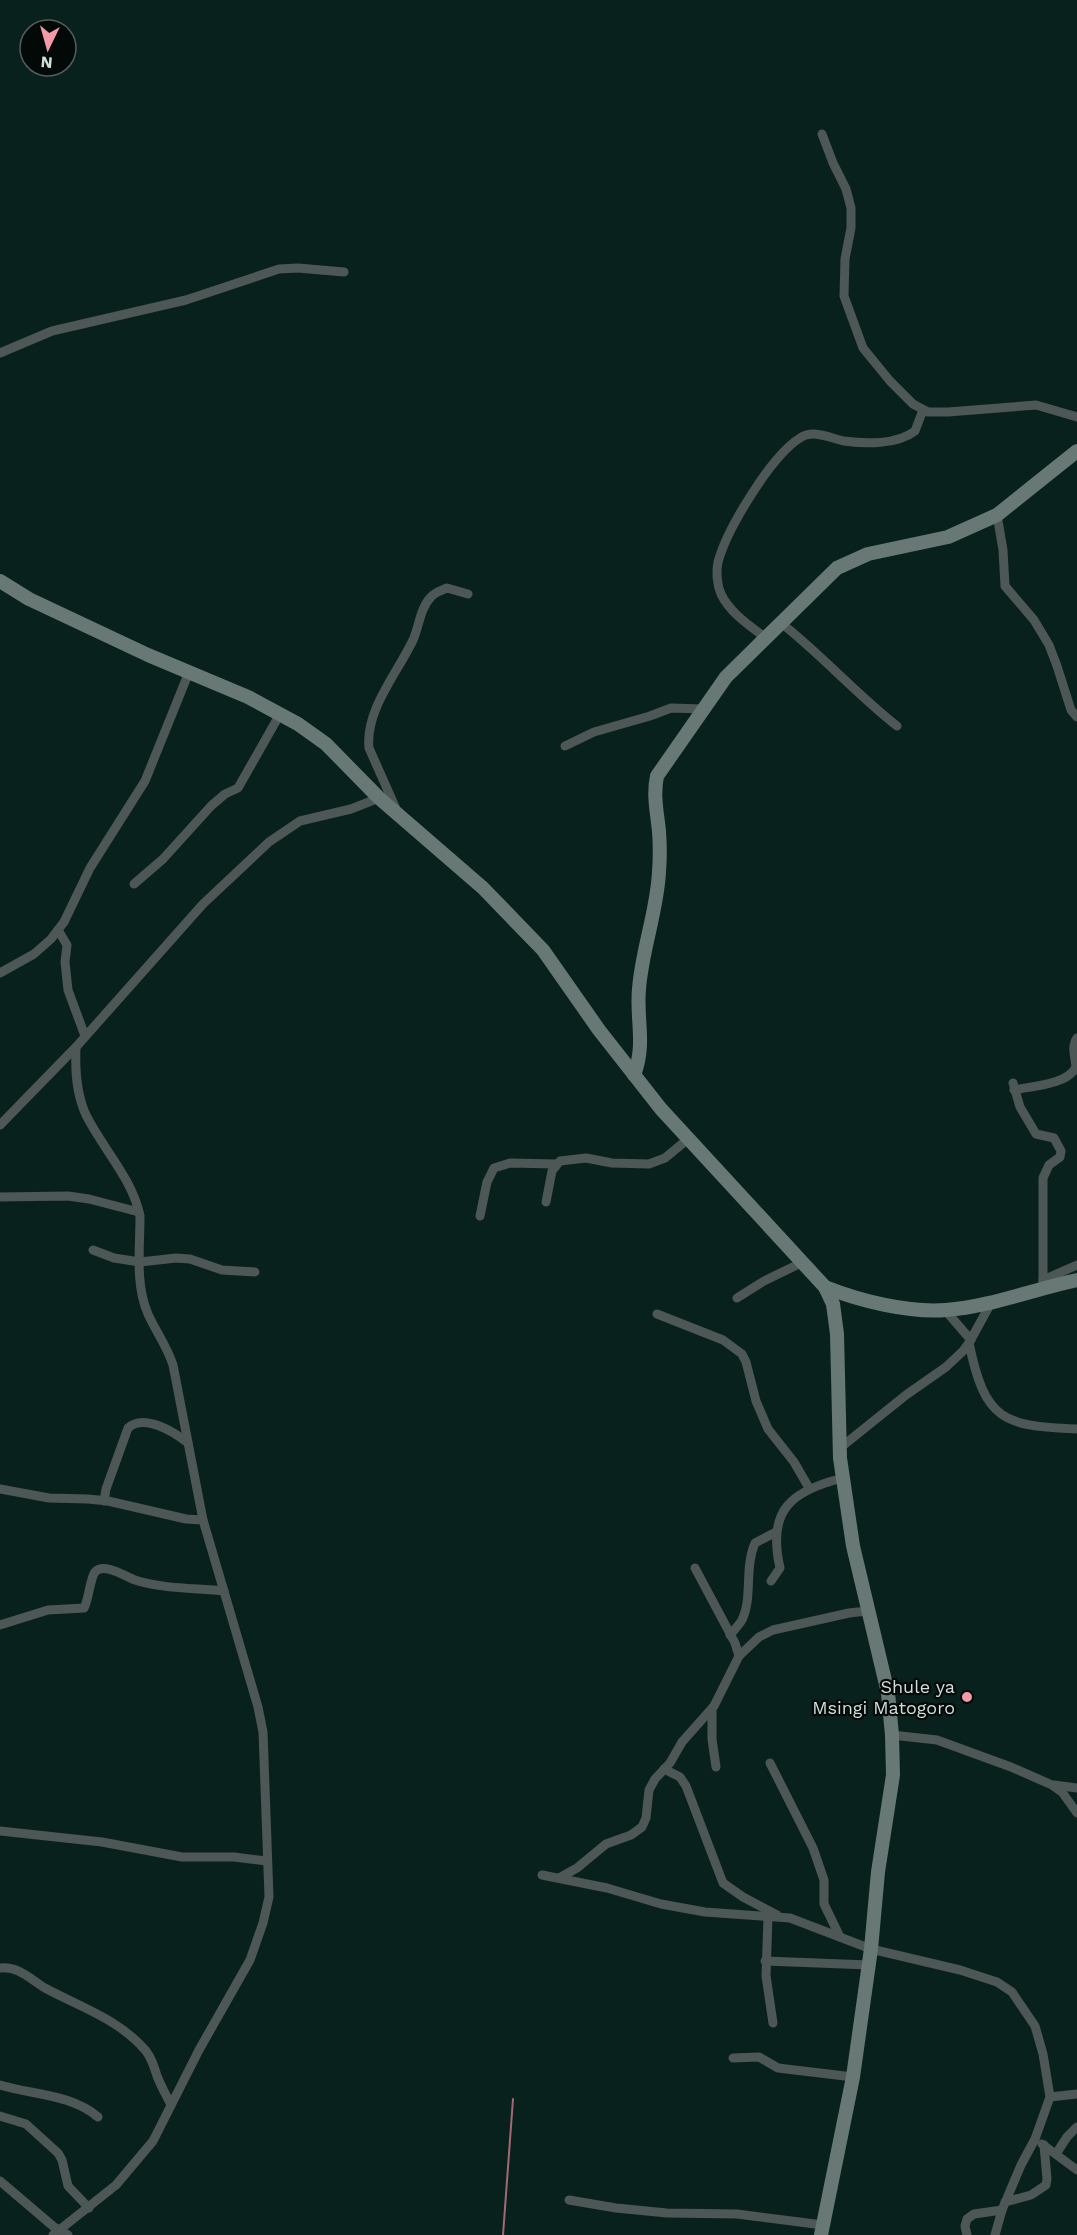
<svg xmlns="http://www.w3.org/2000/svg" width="1077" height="2235" viewBox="0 0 1077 2235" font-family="'Work Sans',sans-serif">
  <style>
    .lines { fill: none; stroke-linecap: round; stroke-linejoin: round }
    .stream { stroke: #a16975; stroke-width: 2 }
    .street { stroke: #4d5755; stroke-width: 9 }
    .secondary { stroke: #687975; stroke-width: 14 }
    .poi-dot { fill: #f39aa8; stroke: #020907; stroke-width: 2 }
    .labels { text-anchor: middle; stroke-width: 4.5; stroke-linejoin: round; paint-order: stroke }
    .poi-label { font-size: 18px; fill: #d1dedb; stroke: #020907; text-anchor: end }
  </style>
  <rect width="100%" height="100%" fill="#09211d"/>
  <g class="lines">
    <!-- stream -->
    <polyline class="stream" points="503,2235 513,2099"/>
    <!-- street -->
    <g class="street">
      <polyline points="822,134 833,163 846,189 851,208 851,228 845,259 844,296 863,348 890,381 913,404 928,412 948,412 1036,405 1077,417"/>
      <polyline points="0,353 52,331 186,300 279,269 298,268 344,272"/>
      <polyline points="997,515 1003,550 1005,586 1034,620 1049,645 1057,666 1071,710 1077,717"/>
      <path d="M 781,623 C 822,655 856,694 897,726"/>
      <path d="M 766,638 C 750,626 730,613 721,594 C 717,585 716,572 718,562 C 727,529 771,456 800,438 C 813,429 830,438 844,441 C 865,444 897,445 915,431 L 923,410"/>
      <polyline points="565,746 594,732 650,716 671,708 703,709"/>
      <path d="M 397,811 L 369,748 C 365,710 398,672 413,640 C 419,627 420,608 431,597 C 435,592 442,590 447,588 L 468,594"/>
      <polyline points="134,884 163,859 211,806 225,794 238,788 280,714"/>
      <polyline points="58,930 67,945 65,962 68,990 85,1036"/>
      <polyline points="0,973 34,954 51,939 64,922 90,868 145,781 189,672"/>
      <polyline points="1013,1083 1020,1107 1036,1134 1054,1138 1061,1151 1060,1157 1049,1165 1043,1178 1043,1287"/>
      <path d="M 1014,1090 C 1032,1086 1067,1085 1076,1067 C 1075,1056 1071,1047 1077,1038"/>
      <polyline points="0,1125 76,1047 203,904 269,842 300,821 351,809 379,798"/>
      <polyline points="0,1197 68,1196 89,1199 139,1212"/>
      <polyline points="546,1202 552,1171 560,1161 586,1158 612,1163 649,1164 665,1158 688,1139"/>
      <polyline points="480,1216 487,1182 494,1168 510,1163 556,1164"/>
      <polyline points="93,1250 114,1258 140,1262 176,1258 190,1259 222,1270 255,1272"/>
      <polyline points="1043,1280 1077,1265"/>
      <polyline points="737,1298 764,1281 801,1263"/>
      <polyline points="945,1310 971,1340"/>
      <polyline points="657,1314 723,1340 742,1354 746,1362 756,1401 768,1429 794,1462 809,1488"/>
      <path d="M 969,1343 C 985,1420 1002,1426 1077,1429"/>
      <polyline points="840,1448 906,1395 946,1367 963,1351 969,1343 992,1301"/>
      <polyline points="0,1489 49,1498 88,1499 108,1501 186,1519 203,1520"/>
      <path d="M 104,1501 L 106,1489 L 128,1428 C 144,1413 174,1432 188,1443"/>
      <polyline points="695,1568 735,1643 739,1656"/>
      <path d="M 771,1581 L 780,1568 C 767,1511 790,1491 843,1478"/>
      <path d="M 0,1625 L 48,1610 L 84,1608 C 89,1599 90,1578 95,1572 C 104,1562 126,1577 135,1580 C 162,1589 196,1588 224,1591"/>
      <path d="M 730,1635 C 734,1630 739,1625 742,1620 C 753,1597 744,1568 755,1543 L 776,1532"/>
      <polyline points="712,1710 712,1739 716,1767"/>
      <polyline points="892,1735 937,1740 1011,1767 1052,1785 1062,1792 1077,1813"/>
      <polyline points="770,1763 813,1848 824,1880 824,1904 840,1937"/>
      <polyline points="664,1769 680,1777 686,1786 723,1883 743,1897 777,1915"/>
      <polyline points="1054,1785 1077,1788"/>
      <polyline points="0,1831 102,1842 182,1857 234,1857 267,1861"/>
      <polyline points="542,1875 607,1888 661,1904 705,1912 790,1918 871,1949 960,1970 997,1982 1012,1992 1035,2026 1043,2054 1050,2097 1035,2139 1021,2165 1002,2210 995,2235"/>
      <polyline points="559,1878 577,1868 606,1844 631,1835 642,1827 646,1818 649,1790 655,1779 670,1763 682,1742 714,1706 739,1656 759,1637 773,1630 849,1613 867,1611"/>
      <polyline points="768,1916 766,1976 773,2023"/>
      <polyline points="765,1961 869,1965"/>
      <path d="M 0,1968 C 19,1966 30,1979 45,1988 C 80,2007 119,2019 146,2051 C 152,2059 154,2066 157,2076 C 161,2086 166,2095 171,2105"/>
      <polyline points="733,2058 759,2057 778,2068 853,2077"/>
      <path d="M 0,2085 C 33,2095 71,2094 98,2117"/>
      <polyline points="1050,2097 1077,2094"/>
      <polyline points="0,2116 26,2124 58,2153 62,2160 68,2186 89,2208"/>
      <polyline points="1042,2144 1077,2170"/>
      <polyline points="1056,2154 1067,2137 1077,2127"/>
      <polyline points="0,2181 54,2227 68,2235"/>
      <polyline points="569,2200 616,2208 667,2213 737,2214 823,2225"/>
      <polyline points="1005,2202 1031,2195 1046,2185 1047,2179 1044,2145"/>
      <path d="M 53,2235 L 116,2185 L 153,2141 L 199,2050 L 250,1960 L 263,1923 L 269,1897 L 263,1732 L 258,1707 L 203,1520 L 173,1365 C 167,1346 156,1332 148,1314 C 135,1285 140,1248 140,1216 C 132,1178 103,1149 86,1115 C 76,1093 75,1070 76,1047"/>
      <polyline points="967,2235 965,2226 967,2219 974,2214 1002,2210"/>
    </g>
    <!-- secondary -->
    <g class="secondary">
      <path d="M 0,581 L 29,599 L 148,655 L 248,697 L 298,724 L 326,744 L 379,798 L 483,888 L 543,950 L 599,1030 L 661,1109 L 825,1287 C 860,1301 909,1313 946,1310 C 989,1307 1034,1289 1077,1280"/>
      <path d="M 634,1075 C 646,1044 636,1019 639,989 C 642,949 657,912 659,872 C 660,859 660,844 659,831 C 657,812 653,795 657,776 L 726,677 L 837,568 L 868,554 L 948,537 L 997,515 L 1077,451"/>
      <polyline points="821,2235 853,2077 871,1949 878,1872 893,1775 892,1735 888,1693 853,1546 840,1458 837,1334 833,1304 825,1287"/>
    </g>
  </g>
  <!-- markers -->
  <circle class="poi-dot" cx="967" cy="1697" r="6"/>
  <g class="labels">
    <!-- poi labels -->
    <g class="poi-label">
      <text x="955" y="1693">Shule ya<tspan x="955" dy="21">Msingi Matogoro</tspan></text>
    </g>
  </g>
  <!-- north arrow -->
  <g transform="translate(48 48) rotate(185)"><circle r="28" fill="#020907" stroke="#555e5c" stroke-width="1.5"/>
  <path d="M0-4.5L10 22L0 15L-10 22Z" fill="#f39aa8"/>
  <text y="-9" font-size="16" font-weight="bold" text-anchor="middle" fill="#d1dedb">N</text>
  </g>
</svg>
